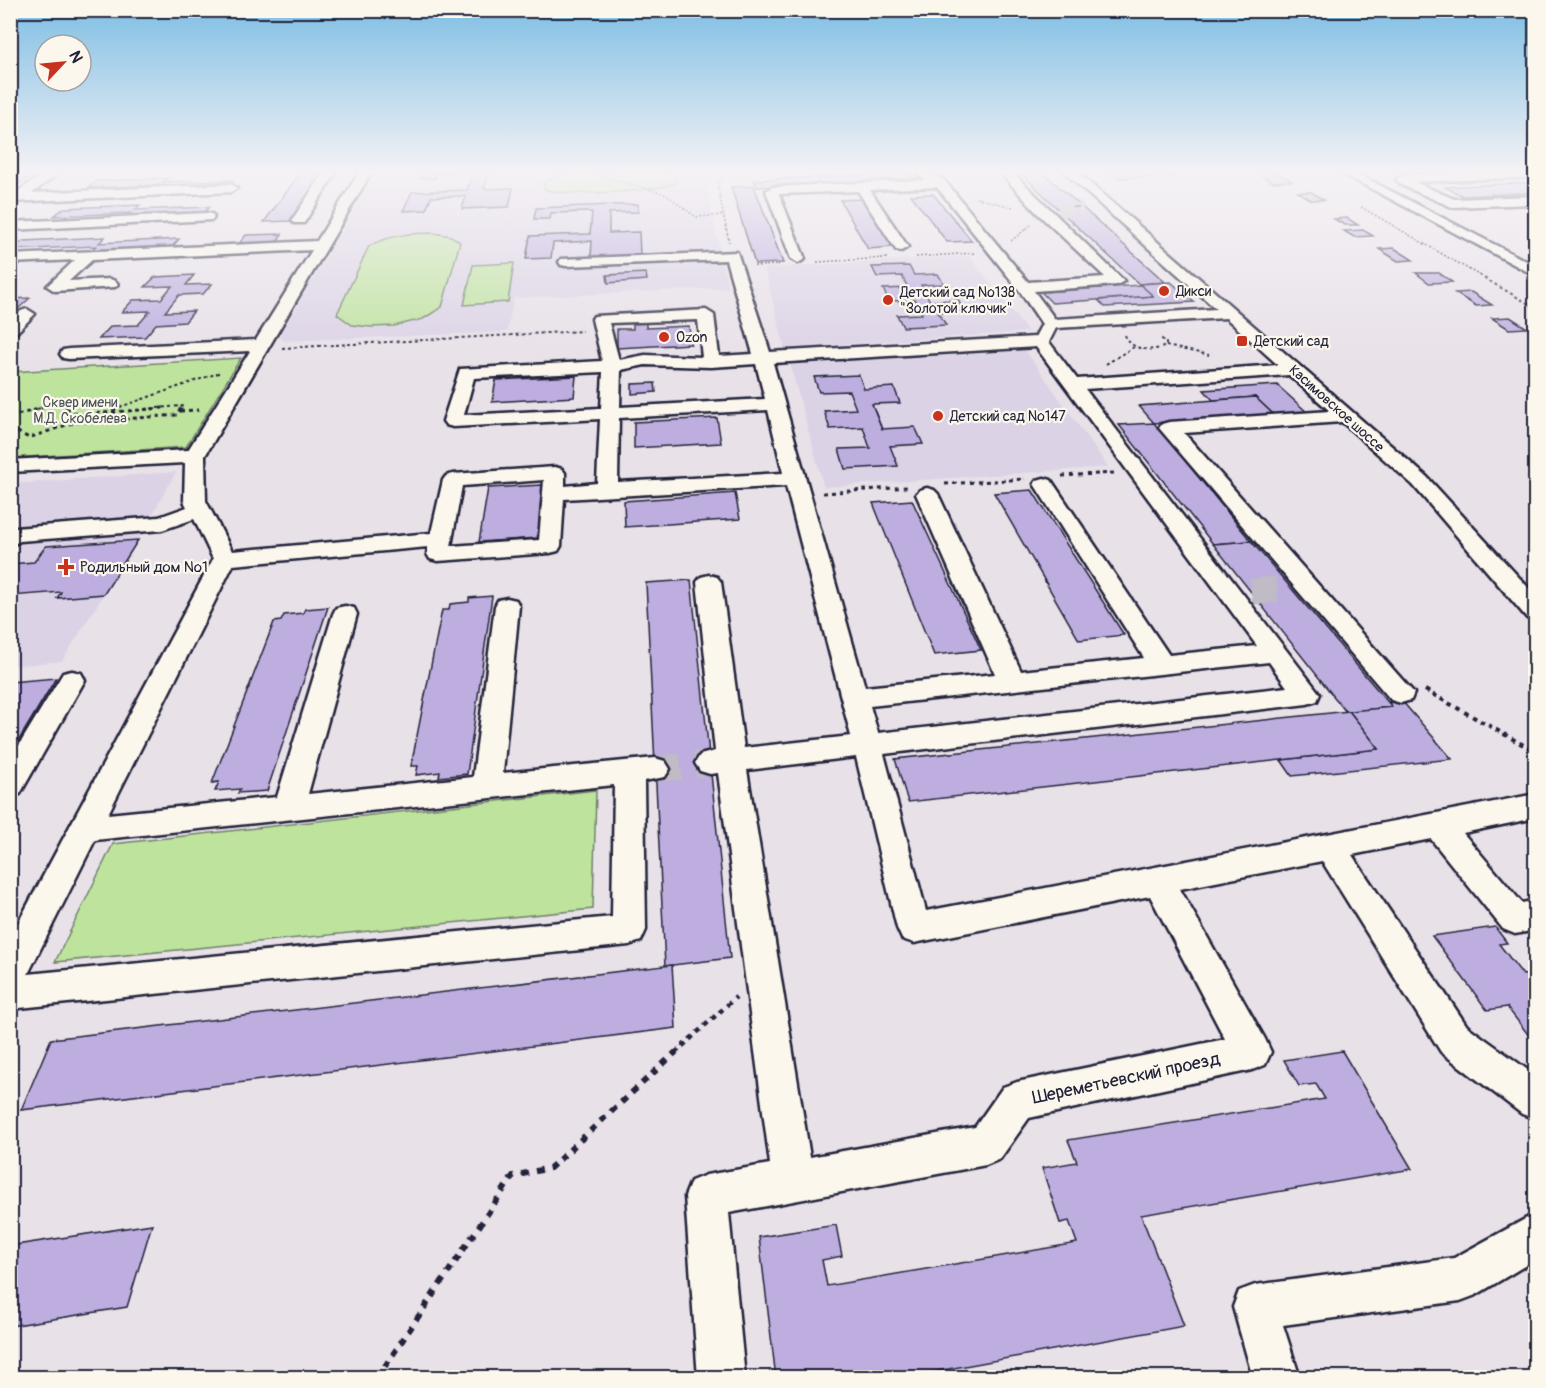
<svg xmlns="http://www.w3.org/2000/svg" width="1546" height="1388" viewBox="0 0 1546 1388" font-family="Pangolin,sans-serif">
  <style>
    .built { fill: #dbd2e5 }
    .green { fill: #bee39d; stroke: #70826c; stroke-width: 1.5 }
    .building { fill: #bdaedf; stroke: #22223b; stroke-width: 1.5 }
    .lines { fill: none; stroke-linecap: round; stroke-linejoin: round }
    .minor-tunnel-far1 { stroke: #c0bbc5; stroke-width: 14; stroke-dasharray: 14 7; stroke-linecap: butt }
    .minor-tunnel { stroke: #c0bbc5; stroke-width: 26; stroke-dasharray: 26 14; stroke-linecap: butt }
    .minor-casing { stroke: #22223b; stroke-width: 5 }
    .path-far5 { stroke: #22223b; stroke-width: 1.5; stroke-dasharray: 2 2; stroke-linecap: butt }
    .path-far4 { stroke: #22223b; stroke-width: 2; stroke-dasharray: 3 3; stroke-linecap: butt }
    .path-far3 { stroke: #22223b; stroke-width: 3; stroke-dasharray: 4 4; stroke-linecap: butt }
    .path-far2 { stroke: #22223b; stroke-width: 4; stroke-dasharray: 4.5 4.5; stroke-linecap: butt }
    .path-far1 { stroke: #22223b; stroke-width: 4.5; stroke-dasharray: 5 5; stroke-linecap: butt }
    .path { stroke: #22223b; stroke-width: 6; stroke-dasharray: 7 7; stroke-linecap: butt }
    .minor { fill: #fbf7ec; fill-rule: evenodd }
    .poi-dot { fill: #c8321e; stroke: #fbf7ec; stroke-width: 2 }
    .labels { text-anchor: middle; stroke-width: 4.5; stroke-linejoin: round; paint-order: stroke }
    .far-poi-label { font-size: 14px; fill: #22223b; stroke: #fbf7ec; text-anchor: start }
    .far-park-label { font-size: 14px; fill: #495254; stroke: #fbf7ec }
    .far-street-label { font-size: 14px; fill: #22223b; stroke: #fbf7ec }
    .poi-label { font-size: 15px; fill: #22223b; stroke: #fbf7ec; text-anchor: start }
    .near-street-label { font-size: 18px; fill: #22223b; stroke: #fbf7ec }
  </style>
  <rect width="100%" height="100%" fill="#e8e1e8"/>
  <filter id="ink" filterUnits="userSpaceOnUse"><feTurbulence type="fractalNoise" baseFrequency=".0167" numOctaves="2"/><feDisplacementMap in="SourceGraphic" scale="12" xChannelSelector="R" yChannelSelector="G"/><feConvolveMatrix kernelMatrix="1 2 1 2 8 2 1 2 1" color-interpolation-filters="sRGB"/></filter>
  <g filter="url(#ink)">
    <!-- built -->
    <g class="built">
      <polygon points="376,171 703,171 728,288 514,298 507,332 284,341 279,337"/>
      <polygon points="969,256 1028,332 785,348 764,268"/>
      <polygon points="1025,350 1108,467 824,487 790,364"/>
      <polygon points="176,472 138,540 62,661 11,666 11,484"/>
    </g>
    <!-- green -->
    <g class="green">
      <path d="M 659,171 L 676,177 L 677,182 C 661,192 561,197 544,189 L 544,182 L 563,174 Z"/>
      <path d="M 434,233 L 451,236 L 460,242 L 442,307 L 423,319 L 394,326 L 371,327 L 352,325 L 337,314 L 369,246 C 390,235 411,233 434,233 Z"/>
      <polygon points="514,263 508,302 464,305 473,265"/>
      <polygon points="241,358 186,447 11,458 11,372"/>
      <polygon points="596,790 593,909 55,962 113,844"/>
    </g>
    <!-- building -->
    <g class="building">
      <polygon points="16,171 38,171 10,190 10,174"/>
      <polygon points="302,171 325,171 290,221 264,222"/>
      <polygon points="423,171 516,171 489,173 484,189 513,188 509,207 462,209 466,196 431,197 426,210 403,211 412,192 467,190 473,172 436,173 435,178 420,178"/>
      <polygon points="1019,171 1041,171 1082,207 1057,208"/>
      <polygon points="1108,171 1168,171 1175,176 1117,178"/>
      <polygon points="1253,171 1274,171 1292,181 1273,182"/>
      <polygon points="910,173 915,180 757,187 754,180"/>
      <polygon points="168,178 163,182 233,180 226,187 156,189 161,185 88,188 97,181"/>
      <polygon points="1536,182 1536,192 1463,196 1445,187"/>
      <polygon points="754,186 783,263 755,264 731,187"/>
      <polygon points="1298,192 1311,192 1324,200 1311,200"/>
      <polygon points="933,194 972,241 947,242 911,195"/>
      <polygon points="862,199 893,247 868,249 840,200"/>
      <polygon points="638,204 638,212 609,213 609,233 639,232 640,255 591,257 592,241 553,243 551,258 526,259 530,236 590,234 592,212 551,213 550,219 534,219 536,208"/>
      <polygon points="140,205 135,210 209,207 202,215 126,218 131,213 54,216 64,208"/>
      <polygon points="1082,207 1083,208 1165,282 1139,284 1057,208"/>
      <polygon points="1347,218 1358,225 1345,225 1334,219"/>
      <polygon points="1363,230 1373,236 1354,237 1344,231"/>
      <polygon points="282,234 275,244 238,245 246,235"/>
      <polygon points="105,237 99,243 179,239 171,248 89,252 96,246 12,250 23,241"/>
      <polygon points="1394,248 1413,260 1398,261 1379,249"/>
      <polygon points="909,266 914,275 938,274 944,284 921,285 930,301 958,300 964,311 938,312 946,325 903,327 897,315 922,314 915,300 889,301 883,289 908,288 902,276 877,277 872,267"/>
      <polygon points="646,273 647,280 608,283 607,275"/>
      <polygon points="1416,273 1439,273 1452,282 1429,283"/>
      <polygon points="194,275 186,285 212,284 203,294 179,295 165,312 194,311 185,322 156,324 145,337 99,339 111,326 138,325 150,311 122,312 133,300 161,299 172,286 145,287 155,277"/>
      <polygon points="1171,282 1194,302 1105,307 1098,300 1153,296 1139,284"/>
      <polygon points="1141,285 1153,296 1052,303 1041,292"/>
      <polygon points="1471,292 1492,305 1476,306 1455,293"/>
      <polygon points="30,298 11,315 10,315 10,299"/>
      <polygon points="1510,317 1527,328 1509,329 1492,318"/>
      <polygon points="646,322 646,328 689,326 691,344 617,348 617,329 633,329 633,323"/>
      <polygon points="859,375 864,389 894,387 900,403 872,404 882,429 915,427 923,444 890,446 898,466 845,469 839,449 870,448 863,427 830,429 824,411 856,409 849,391 819,392 814,377"/>
      <polygon points="576,376 574,397 492,402 496,380"/>
      <polygon points="655,383 656,392 632,394 632,384"/>
      <polygon points="1277,385 1307,412 1273,414 1255,397 1213,400 1204,390"/>
      <polygon points="1255,397 1273,414 1154,423 1139,406"/>
      <polygon points="717,418 721,443 634,448 634,422"/>
      <polygon points="1154,423 1251,541 1213,544 1119,425"/>
      <polygon points="542,485 538,538 479,542 488,488"/>
      <polygon points="1032,490 1124,635 1079,640 994,493"/>
      <polygon points="735,493 740,519 625,527 624,501"/>
      <polygon points="912,500 981,650 934,655 873,503"/>
      <polygon points="138,540 104,594 57,598 61,592 10,596 10,564 34,562 46,546"/>
      <polygon points="1251,541 1291,588 1392,707 1346,712 1213,544"/>
      <polygon points="691,580 730,958 665,966 646,583"/>
      <polygon points="492,596 467,774 439,777 440,772 416,775 418,766 411,766 442,610 449,610 450,604 469,602 469,598"/>
      <polygon points="328,607 267,791 238,793 240,789 215,791 219,782 212,783 274,622 281,621 284,615 303,613 305,609"/>
      <polygon points="56,678 10,755 10,682"/>
      <polygon points="1402,701 1452,759 1292,776 1281,760 1379,749 1349,711 1392,707 1389,702"/>
      <polygon points="1349,711 1379,749 908,802 895,759"/>
      <polygon points="1495,927 1507,943 1499,944 1523,975 1536,973 1536,1036 1530,1037 1507,1007 1487,1010 1432,936"/>
      <polygon points="672,965 676,1028 21,1110 51,1039"/>
      <polygon points="1342,1051 1412,1169 1141,1215 1184,1326 899,1378 776,1378 759,1237 836,1225 842,1256 822,1260 827,1286 1077,1243 1069,1221 1060,1223 1042,1168 1077,1162 1068,1140 1325,1099 1316,1084 1299,1086 1284,1060"/>
      <polygon points="152,1224 127,1307 10,1326 10,1246"/>
    </g>
    <g class="lines">
      <!-- minor-tunnel-far1 -->
      <polyline class="minor-tunnel-far1" points="1058,210 1083,208"/>
      <!-- minor-tunnel -->
      <g class="minor-tunnel">
        <polyline points="1251,592 1291,588"/>
        <polyline points="655,769 710,763"/>
      </g>
      <defs>
        <g id="minor">
          <polygon points="48,171 61,171 32,193 231,184 237,188 231,192 10,202 10,194 14,194"/>
          <polygon points="325,171 337,171 304,223 294,223 292,220"/>
          <path d="M 360,171 L 372,171 L 205,456 L 206,501 L 232,551 L 431,533 L 443,480 L 446,476 L 453,474 L 555,467 L 562,469 L 565,473 L 565,486 L 597,483 L 600,419 L 453,427 L 446,425 L 443,421 L 460,369 L 602,361 L 592,319 L 594,316 L 706,310 L 714,315 L 719,356 L 753,354 L 726,260 L 566,266 L 561,265 L 559,262 L 561,259 L 737,252 L 770,352 L 1035,337 L 1042,324 L 1019,290 L 937,187 L 870,190 L 908,247 L 901,251 L 896,250 L 858,191 L 779,194 L 805,259 L 798,263 L 791,259 L 766,191 L 772,187 L 925,180 L 917,174 L 919,171 L 927,171 L 944,180 L 1028,282 L 1105,277 L 1037,213 L 999,171 L 1011,171 L 1124,281 L 1117,285 L 1034,291 L 1055,319 L 1216,309 L 1063,171 L 1076,171 L 1427,477 L 1536,596 L 1536,620 L 1527,618 L 1413,485 L 1342,422 L 1184,433 L 1414,693 L 1411,700 L 1401,703 L 1391,700 L 1159,428 L 1162,424 L 1169,422 L 1330,411 L 1289,375 L 1085,389 L 1320,694 L 1317,701 L 1307,704 L 884,754 L 926,911 L 1536,794 L 1536,818 L 1463,833 L 1522,903 L 1536,900 L 1536,930 L 1515,934 L 1503,929 L 1431,839 L 1352,855 L 1467,1026 L 1536,1076 L 1536,1119 L 1522,1114 L 1441,1052 L 1322,861 L 1180,889 L 1265,1039 L 1271,1052 L 1265,1065 L 1252,1070 L 1029,1118 L 1000,1159 L 986,1165 L 729,1213 L 745,1378 L 698,1378 L 685,1196 L 691,1181 L 706,1175 L 770,1164 L 718,773 L 710,774 L 700,771 L 695,763 L 700,755 L 715,751 L 697,582 L 701,577 L 709,575 L 717,577 L 721,582 L 744,748 L 851,736 L 786,486 L 564,499 L 561,546 L 558,551 L 550,553 L 438,561 L 430,559 L 427,554 L 428,547 L 233,565 L 108,814 L 277,797 L 333,614 L 336,608 L 345,606 L 354,608 L 357,614 L 308,794 L 473,777 L 495,606 L 498,600 L 507,598 L 516,600 L 519,606 L 503,773 L 655,758 L 665,761 L 670,769 L 665,777 L 644,781 L 646,930 L 641,941 L 629,945 L 10,1009 L 10,938 L 213,559 L 194,519 L 162,530 L 20,541 L 10,546 L 10,529 L 14,528 L 159,517 L 187,507 L 184,501 L 185,463 L 10,472 L 10,460 L 188,450 L 250,351 L 69,359 L 63,358 L 60,354 L 63,350 L 69,349 L 256,340 L 312,250 L 92,260 L 69,281 L 110,279 L 115,281 L 118,284 L 115,287 L 55,291 L 47,286 L 75,260 L 10,263 L 10,255 L 317,241 ZM 1226,318 L 1278,365 L 1077,379 L 1049,342 L 1056,328 ZM 698,320 L 702,357 L 645,355 L 619,360 L 609,323 ZM 1036,347 L 1257,646 L 1169,655 L 1051,480 L 1044,478 L 1037,480 L 1034,484 L 1144,658 L 1021,671 L 938,494 L 934,490 L 927,488 L 920,490 L 916,494 L 995,674 L 865,687 L 773,363 ZM 756,364 L 765,399 L 620,407 L 621,370 L 645,365 L 711,367 ZM 603,372 L 601,408 L 464,415 L 474,378 ZM 768,410 L 783,473 L 618,482 L 619,418 ZM 544,480 L 539,540 L 451,546 L 462,486 ZM 1269,662 L 1287,687 L 878,733 L 870,706 ZM 856,757 L 897,928 L 902,939 L 914,943 L 1150,896 L 1225,1039 L 1017,1082 L 1003,1087 L 975,1127 L 810,1157 L 747,770 ZM 614,785 L 612,917 L 28,974 L 95,840 Z"/>
          <polygon points="1338,171 1352,171 1536,266 1536,276"/>
          <polygon points="1507,171 1536,171 1536,177 1415,182 1454,199 1536,196 1536,204 1452,207 1401,185 1396,179 1402,175"/>
          <polygon points="207,213 212,214 214,217 212,220 10,230 10,222"/>
          <polygon points="27,309 35,314 16,333 10,335 10,321 21,311"/>
          <polygon points="72,671 81,673 85,680 20,794 10,797 10,760 63,673"/>
          <polygon points="1536,1213 1536,1259 1476,1295 1460,1301 1283,1325 1300,1378 1253,1378 1233,1307 1239,1291 1255,1285 1454,1258"/>
        </g>
      </defs>
      <!-- minor casing -->
      <use href="#minor" class="minor-casing"/>
      <!-- path-far5 -->
      <g class="path-far5">
        <polyline points="583,171 665,194 696,217 724,215"/>
        <polyline points="729,171 717,183 729,242"/>
        <polyline points="976,198 1013,207"/>
        <polyline points="1361,207 1482,277"/>
        <polyline points="1011,241 1031,225"/>
        <polyline points="916,257 974,253"/>
        <polyline points="817,262 887,258"/>
        <polyline points="754,266 779,265"/>
      </g>
      <!-- path-far4 -->
      <g class="path-far4">
        <polyline points="1479,275 1536,308"/>
        <path d="M 1125,335 C 1131,351 1152,352 1166,346 L 1166,342 L 1159,337"/>
        <polyline points="1166,346 1209,355"/>
        <polyline points="282,348 583,331"/>
        <polyline points="1106,364 1134,347"/>
        <polyline points="37,409 58,403 69,409"/>
        <polyline points="114,409 221,372"/>
        <polyline points="145,409 182,406 180,409"/>
      </g>
      <!-- path-far3 -->
      <g class="path-far3">
        <polyline points="66,408 79,415 163,408"/>
        <polyline points="112,410 119,408"/>
        <polyline points="180,411 199,410"/>
        <polyline points="10,417 42,408"/>
        <polyline points="10,428 29,438 72,423 177,415 181,408"/>
        <polyline points="1062,476 1114,473"/>
        <polyline points="945,484 1025,479"/>
        <polyline points="823,493 908,487"/>
      </g>
      <!-- path-far2 -->
      <polyline class="path-far2" points="1425,690 1536,752"/>
      <!-- path-far1 -->
      <polyline class="path-far1" points="675,1053 736,997"/>
      <!-- path -->
      <polyline class="path" points="377,1378 513,1176 550,1168 676,1052"/>
      <!-- minor -->
      <use href="#minor" class="minor"/>
    </g>
  </g>
  <!-- sky -->
  <linearGradient id="sky" x2="0" y2="1"><stop stop-color="#7ebee4"/><stop offset="0.47" stop-color="#f5f2f5"/><stop offset="1" stop-color="#f5f2f5" stop-opacity="0"/></linearGradient>
  <rect width="1546" height="365" fill="url(#sky)"/>
  <!-- markers -->
  <g class="poi-dot">
    <circle cx="1164" cy="291" r="6"/>
    <circle cx="888" cy="300" r="6"/>
    <circle cx="664" cy="337" r="6"/>
    <rect x="1236" y="335" width="12" height="12" rx="3"/>
    <circle cx="938" cy="416" r="6"/>
    <path d="M63 558h6v6h6v6h-6v6h-6v-6h-6v-6h6z"/>
  </g>
  <g class="labels">
    <!-- far-poi labels -->
    <g class="far-poi-label">
      <text x="1176" y="296">Дикси</text>
      <text x="900" y="297">Детский сад №138<tspan x="900" dy="16">"Золотой ключик"</tspan></text>
      <text x="676" y="342">Ozon</text>
      <text x="1254" y="346">Детский сад</text>
      <text x="950" y="421">Детский сад №147</text>
    </g>
    <!-- far-park labels -->
    <g class="far-park-label">
      <text x="80" y="407">Сквер имени<tspan x="80" dy="16">М.Д. Скобелева</tspan></text>
    </g>
    <!-- far-street labels -->
    <g class="far-street-label">
      <text transform="translate(1337 408) rotate(42)" y="5">Касимовское шоссе</text>
    </g>
    <!-- poi labels -->
    <g class="poi-label">
      <text x="80" y="572">Родильный дом №1</text>
    </g>
    <!-- near-street labels -->
    <g class="near-street-label">
      <text transform="translate(1126 1078) rotate(-12)" y="6">Шереметьевский проезд</text>
    </g>
  </g>
  <!-- margin -->
  <rect width="1546" height="1388" fill="none" stroke="#fbf7ec" stroke-width="36"/>
  <rect x="18" y="18" width="1510" height="1352" fill="none" stroke="#22223b" stroke-width="2" filter="url(#ink)"/>
  <!-- north arrow -->
  <g transform="translate(63 63) rotate(64)"><circle r="28" fill="#fbf7ec" stroke="#a4a2a5" stroke-width="1.5"/>
  <path d="M0-4.5L10 22L0 15L-10 22Z" fill="#c8321e"/>
  <text y="-9" font-size="16" font-weight="bold" text-anchor="middle" fill="#22223b">N</text>
  </g>
</svg>
